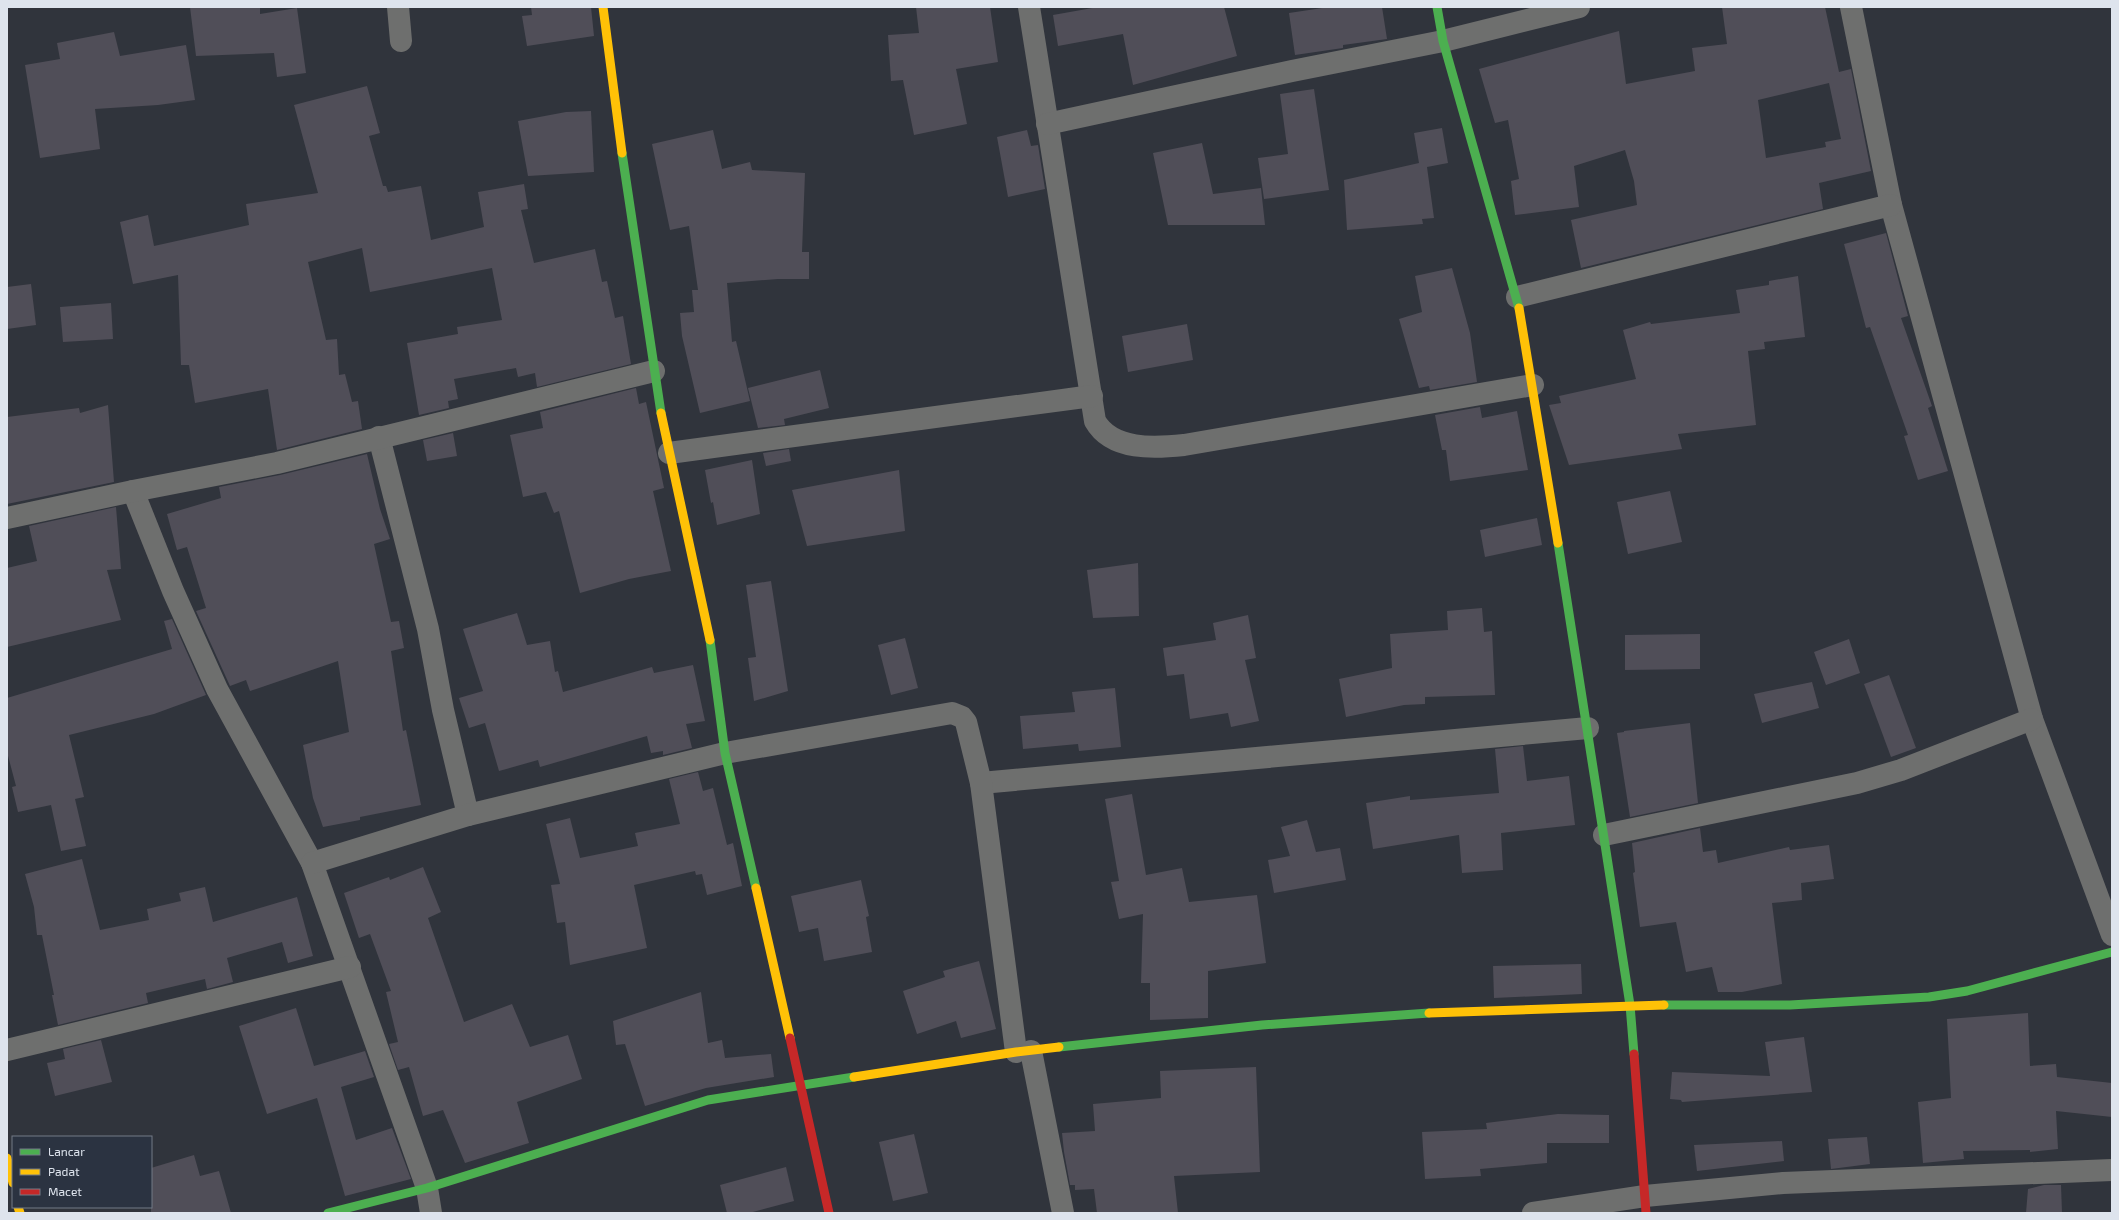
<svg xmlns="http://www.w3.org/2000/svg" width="2119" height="1220" viewBox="0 0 2119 1220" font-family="'Exo 2',sans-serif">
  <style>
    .building { fill: #504e58; fill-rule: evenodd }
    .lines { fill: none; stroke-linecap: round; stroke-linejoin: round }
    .street { stroke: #6e6f6e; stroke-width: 22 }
    .fast { stroke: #4caf50; stroke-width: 9 }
    .slow { stroke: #ffc107; stroke-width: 9 }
    .jam { stroke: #c62828; stroke-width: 9 }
  </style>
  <rect width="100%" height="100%" fill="#30343c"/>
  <!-- building -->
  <g class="building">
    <polygon points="190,7 260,7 260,14 297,8 306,73 277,77 274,53 196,56"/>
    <polygon points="531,7 591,7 594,36 527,46 522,16 532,15"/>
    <polygon points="916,7 990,7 998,62 956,69 967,124 914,135 903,80 891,81 888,35 919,33"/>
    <polygon points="1098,7 1224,7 1237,56 1133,85 1123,34 1058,46 1053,15"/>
    <polygon points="1329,7 1382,7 1387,39 1343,45 1343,48 1295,55 1289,13"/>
    <path d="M 1722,7 L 1825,7 L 1839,72 L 1851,69 L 1871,171 L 1819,183 L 1823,209 L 1581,268 L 1571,220 L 1637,205 L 1634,181 L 1625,150 L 1574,166 L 1579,207 L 1515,215 L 1511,181 L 1519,179 L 1508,120 L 1495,123 L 1479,69 L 1619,31 L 1626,84 L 1695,71 L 1692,48 L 1727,44 ZM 1829,83 L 1841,139 L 1825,142 L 1826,147 L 1766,158 L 1758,100 Z"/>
    <polygon points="114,32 120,56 186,45 195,100 158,105 95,109 100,149 40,158 25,65 60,59 57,43"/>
    <polygon points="367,86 380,133 369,136 383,186 386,186 388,192 421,186 431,240 484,227 478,192 524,184 528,209 521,210 534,263 595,249 602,282 607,281 615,318 623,316 631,364 537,387 535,373 518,377 516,368 454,379 458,399 448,401 449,408 419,415 407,343 458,334 457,327 502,320 492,268 370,292 362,248 308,262 326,340 337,339 339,375 345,374 352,402 358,401 362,429 277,450 268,389 195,403 189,365 181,365 178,275 133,284 120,222 148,215 154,246 249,225 246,204 318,193 294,105"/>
    <polygon points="1314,89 1329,190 1264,199 1258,158 1288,154 1280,94"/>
    <polygon points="591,111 594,172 528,176 518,121 566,112"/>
    <polygon points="1442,128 1448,163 1427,167 1434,218 1422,219 1423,224 1347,230 1344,180 1419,163 1414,133"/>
    <polygon points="713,130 722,169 750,162 752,170 805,173 802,252 809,252 809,279 778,279 727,283 732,342 736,341 750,401 700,413 682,336 680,313 694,312 692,290 698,290 689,226 670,230 652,144"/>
    <polygon points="1027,130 1031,146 1038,145 1045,189 1008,197 997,137"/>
    <polygon points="1202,143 1213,194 1261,188 1265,225 1168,225 1153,153"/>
    <polygon points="1886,233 1908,316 1901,318 1932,406 1928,408 1948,471 1918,480 1904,436 1908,435 1870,327 1866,328 1844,244"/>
    <polygon points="1452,268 1470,333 1477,382 1430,390 1429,386 1419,388 1399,319 1422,312 1415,276"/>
    <polygon points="1798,276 1805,337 1764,342 1765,349 1748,351 1756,425 1678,434 1682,449 1569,465 1549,405 1561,403 1559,396 1636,379 1623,330 1650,322 1651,324 1740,313 1736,290 1769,285 1769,281"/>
    <polygon points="31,284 36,325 7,329 7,287"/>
    <polygon points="111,303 113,339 63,342 60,307"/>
    <polygon points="1187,324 1193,360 1128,372 1122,336"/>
    <polygon points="820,370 829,408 784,419 785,425 758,428 748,388"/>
    <polygon points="636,388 639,404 646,402 664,488 653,491 671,571 629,579 580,593 559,511 554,513 546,492 523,497 510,435 543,428 540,412"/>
    <polygon points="108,405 114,482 7,504 7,417 79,408 80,413"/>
    <polygon points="1480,407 1482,418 1517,411 1528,470 1450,481 1446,450 1442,450 1435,415"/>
    <polygon points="453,433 457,456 427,461 423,440"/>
    <polygon points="789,449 791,461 766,466 763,453"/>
    <polygon points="367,454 380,509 390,539 374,544 391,622 399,621 404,648 391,651 403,731 406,730 421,805 360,817 360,820 323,827 313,798 303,745 349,732 338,661 250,691 246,680 230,686 196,611 206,608 187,547 177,550 167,514 221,498 219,487 280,475"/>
    <polygon points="752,460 760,514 717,525 713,502 711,503 705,470"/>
    <polygon points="899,470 905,531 807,546 792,490"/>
    <polygon points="1670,491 1682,542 1628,554 1617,502"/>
    <polygon points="116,507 121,569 107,570 121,620 7,647 7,568 37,561 29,526"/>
    <polygon points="1537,518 1542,545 1485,557 1480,530"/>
    <polygon points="1138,563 1139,616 1093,618 1087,570"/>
    <polygon points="771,581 788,691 754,701 748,658 756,657 746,585"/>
    <polygon points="1482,608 1484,632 1492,631 1495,695 1425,697 1425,704 1404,705 1346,717 1339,679 1392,668 1390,634 1448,630 1447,611"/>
    <polygon points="517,613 527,645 550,641 555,672 558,671 563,692 652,667 654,673 693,665 705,721 686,724 692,748 663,755 663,751 651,753 647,736 540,767 538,760 499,771 485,723 469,728 459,698 483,691 463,629"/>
    <polygon points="1248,615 1256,658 1245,660 1259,721 1231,727 1228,713 1190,719 1184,674 1167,676 1163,648 1216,640 1213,623"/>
    <polygon points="172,619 206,695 154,714 69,735 84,797 75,799 86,846 61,851 51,805 18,812 12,787 16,786 7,752 7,698 172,649 164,621"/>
    <polygon points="1700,634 1700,669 1625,670 1625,635"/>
    <polygon points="905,638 918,688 891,695 878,645"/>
    <polygon points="1849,639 1860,673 1826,685 1814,652"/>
    <polygon points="1889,675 1916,748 1891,757 1864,684"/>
    <polygon points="1812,682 1819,708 1762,723 1754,694"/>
    <polygon points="1115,688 1121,747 1079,751 1078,744 1023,749 1020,716 1075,712 1072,692"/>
    <polygon points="1690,723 1698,803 1630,817 1617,733 1624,732 1624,731"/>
    <polygon points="1523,746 1527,781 1569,776 1575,825 1501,833 1503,870 1462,873 1459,835 1373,849 1366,803 1410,796 1410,800 1499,793 1495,749"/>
    <polygon points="698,772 703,791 713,788 727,845 733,843 742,886 707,895 702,874 696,875 695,871 634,885 647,948 570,965 565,922 557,923 551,885 560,884 546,824 570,818 580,858 638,846 635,833 680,824 669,779"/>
    <polygon points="1132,794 1146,875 1182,868 1189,902 1257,895 1266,963 1208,971 1208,1018 1150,1020 1150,983 1141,983 1143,914 1119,919 1111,882 1119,881 1105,799"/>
    <polygon points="1307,820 1316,852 1340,848 1346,880 1274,893 1268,860 1290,856 1281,827"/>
    <polygon points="1700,828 1703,852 1716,850 1718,863 1789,847 1790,850 1829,845 1834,879 1801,883 1802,900 1772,903 1782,984 1742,992 1718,992 1712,967 1686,972 1676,922 1640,927 1633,873 1635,872 1632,843"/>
    <polygon points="82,859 100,930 149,920 147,909 181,901 179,893 205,887 213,922 297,897 313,956 288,963 282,942 227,958 233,982 207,989 205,979 146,993 148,1003 58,1025 52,995 54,995 42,935 37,935 34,907 25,874"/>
    <polygon points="423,867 441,912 428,918 464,1022 512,1004 530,1047 568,1035 582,1079 517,1102 529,1143 465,1163 443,1110 423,1116 409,1067 398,1070 389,1044 398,1042 386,992 391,991 370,934 359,938 344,893 389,877 390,880"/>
    <polygon points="861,880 869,916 866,917 872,952 824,961 818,928 799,932 791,896"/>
    <polygon points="979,961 996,1029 961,1038 956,1021 917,1034 903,991 945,977 943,971"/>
    <polygon points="1581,964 1582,994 1494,998 1493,966"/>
    <polygon points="701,992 708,1043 722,1040 725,1058 771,1054 774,1077 706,1088 645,1106 625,1044 616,1045 613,1021"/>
    <polygon points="296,1008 314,1066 365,1051 374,1077 341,1087 356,1140 392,1128 411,1179 345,1196 317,1098 267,1114 239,1026"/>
    <polygon points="2028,1013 2030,1066 2056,1064 2057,1077 2112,1083 2112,1117 2056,1111 2058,1149 2030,1152 2030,1150 1963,1151 1964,1159 1923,1163 1918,1102 1951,1098 1947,1019"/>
    <polygon points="1804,1037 1812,1092 1682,1102 1681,1100 1670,1099 1672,1072 1770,1076 1765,1042"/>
    <polygon points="101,1040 112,1082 55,1096 47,1063 65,1059 63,1049"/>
    <polygon points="1256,1067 1260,1172 1174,1176 1178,1213 1097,1213 1094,1189 1075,1190 1075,1185 1070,1185 1064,1152 1062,1133 1095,1131 1093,1104 1161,1098 1160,1071"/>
    <polygon points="1558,1114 1609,1115 1609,1143 1547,1143 1547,1163 1480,1169 1481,1176 1425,1179 1422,1132 1487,1129 1486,1123"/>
    <polygon points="914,1134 928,1193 893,1201 879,1142"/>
    <polygon points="1867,1137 1870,1164 1831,1169 1828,1139"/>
    <polygon points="1782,1141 1784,1161 1697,1171 1694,1145"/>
    <polygon points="194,1155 200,1176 219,1171 231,1213 151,1213 151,1168"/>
    <polygon points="786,1167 794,1201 749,1213 727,1213 720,1185"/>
    <polygon points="2044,1185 2061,1185 2062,1213 2026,1213 2028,1189"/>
  </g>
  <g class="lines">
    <!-- street -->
    <g class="street">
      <polyline points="398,7 401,41"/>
      <path d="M 1029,7 L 1095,421 C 1112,451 1155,448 1184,445 L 1533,385"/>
      <polyline points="1851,7 1891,205 2032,719 2112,935"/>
      <polyline points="1047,124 1292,71 1443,41 1579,7"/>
      <polyline points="1517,297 1891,205"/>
      <polyline points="379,437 428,629 443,710 468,815"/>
      <polyline points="669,453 1092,396"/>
      <polyline points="133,491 173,591 217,689 312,863 427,1188 431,1213"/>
      <polyline points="7,518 133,491 277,463 654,371"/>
      <polyline points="981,783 1588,728"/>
      <polyline points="1604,835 1857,783 1901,770 2032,719"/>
      <polyline points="312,863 468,815 725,753 952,713 962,717 966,722 981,783 1016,1052"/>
      <polyline points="7,1050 350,967"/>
      <polyline points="1031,1051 1063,1213"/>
      <polyline points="1533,1213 1645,1196 1783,1183 2112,1170"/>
    </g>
    <!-- fast -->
    <g class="fast">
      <polyline points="1437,7 1443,41 1519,308"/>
      <polyline points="622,153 661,413"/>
      <polyline points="1558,543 1630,1005 1634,1054"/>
      <polyline points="710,640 725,753 756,888"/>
      <polyline points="1664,1005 1790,1005 1929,997 1967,991 2112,952"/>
      <polyline points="1059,1047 1262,1025 1429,1013"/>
      <polyline points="328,1213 427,1188 708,1100 854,1077"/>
    </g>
    <!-- slow -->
    <g class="slow">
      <polyline points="603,7 622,153"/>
      <polyline points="1519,308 1558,543"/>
      <polyline points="661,413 710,640"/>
      <polyline points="756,888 790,1038"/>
      <polyline points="1429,1013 1664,1005"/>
      <polyline points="854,1077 1016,1052 1059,1047"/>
      <polyline points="7,1158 13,1183"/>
      <polyline points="18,1207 20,1213"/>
    </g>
    <!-- jam -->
    <g class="jam">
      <polyline points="790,1038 829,1213"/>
      <polyline points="1634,1054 1646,1213"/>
    </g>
  </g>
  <!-- border -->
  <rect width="2119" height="1220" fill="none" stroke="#dee4ed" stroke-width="16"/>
  <!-- legend -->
  <rect x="12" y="1136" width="140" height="72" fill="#2b3341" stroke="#737a86"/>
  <rect x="20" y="1149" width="20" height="6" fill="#4caf50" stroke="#737a86"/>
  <text x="48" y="1156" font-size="12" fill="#dee4ed">Lancar</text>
  <rect x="20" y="1169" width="20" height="6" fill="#ffc107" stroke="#737a86"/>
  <text x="48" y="1176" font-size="12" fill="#dee4ed">Padat</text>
  <rect x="20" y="1189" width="20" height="6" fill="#c62828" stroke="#737a86"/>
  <text x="48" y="1196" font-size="12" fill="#dee4ed">Macet</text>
</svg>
